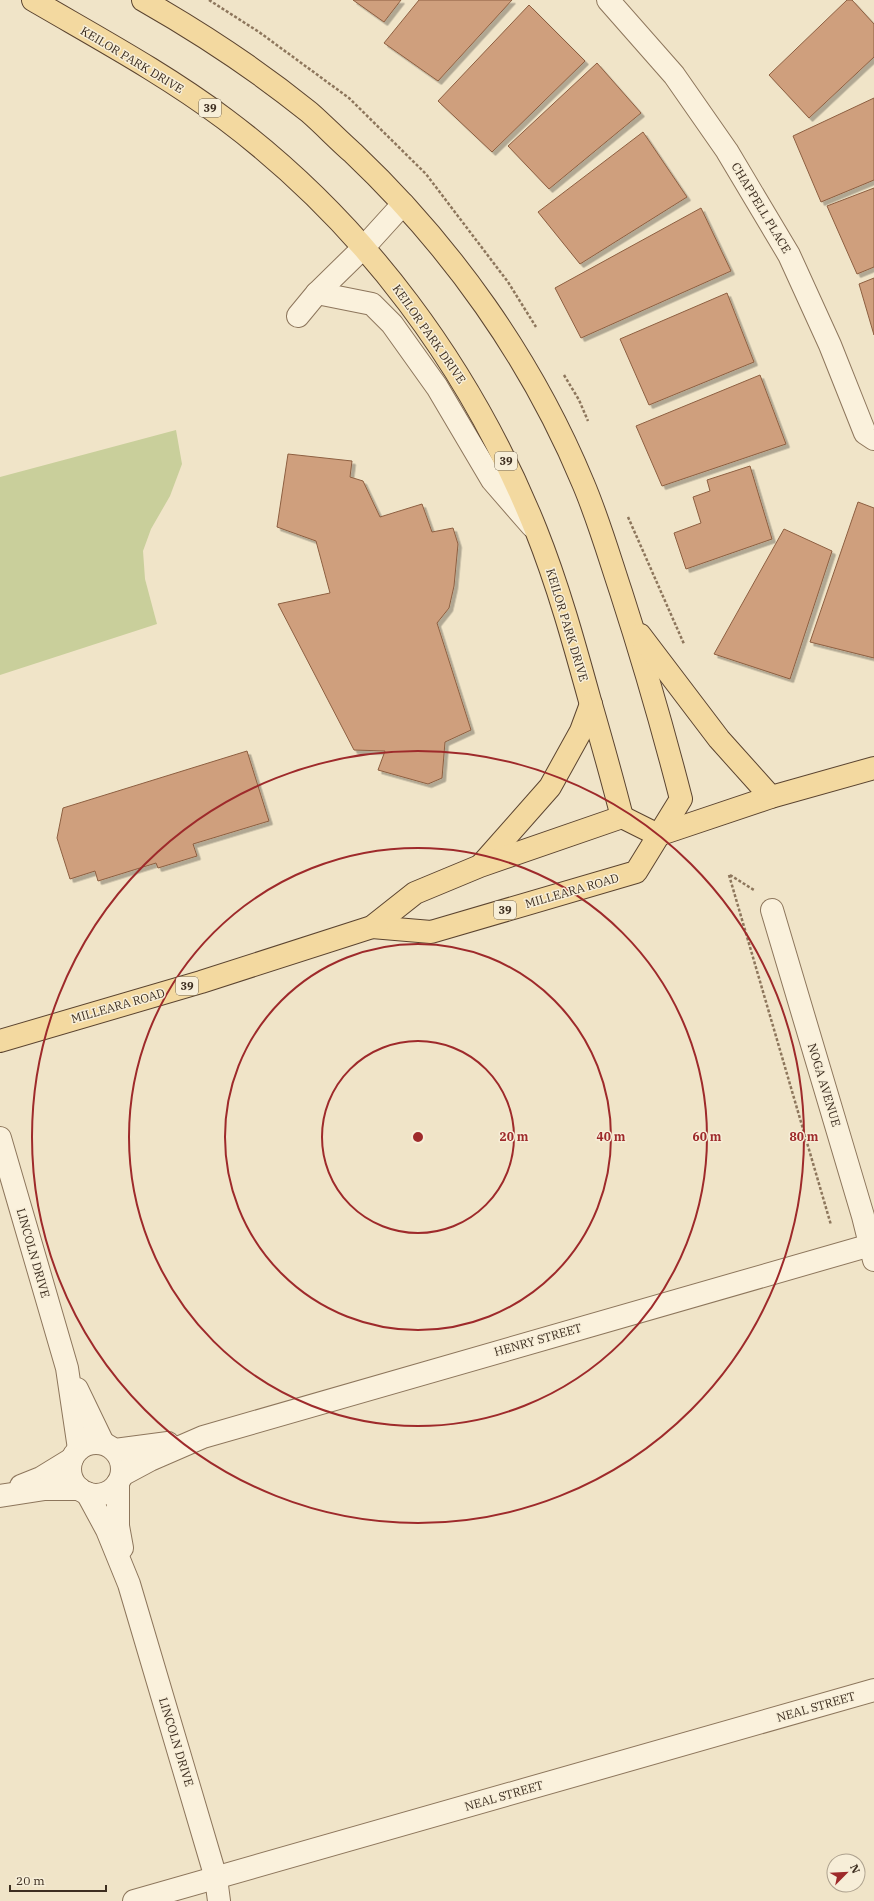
<svg xmlns="http://www.w3.org/2000/svg" width="874" height="1901" viewBox="0 0 874 1901" font-family="'IBM Plex Serif',serif">
  <style>
    .green { fill: #c9cf9b }
    .building { fill: #cf9f7d; stroke: #8d5f41; filter: url(#shadow) }
    .lines { fill: none; stroke-linecap: round; stroke-linejoin: round }
    .minor-casing { stroke: #8d765c; stroke-width: 24 }
    .major-casing { stroke: #5b4430; stroke-width: 24 }
    .path { stroke: #8d765c; stroke-width: 2.5; stroke-dasharray: 3 2; stroke-linecap: butt }
    .minor { stroke: #faf1dc; stroke-width: 22 }
    .major { stroke: #f3d9a0; stroke-width: 22 }
    .ring { fill: none; stroke: #9e2a2b; stroke-width: 2 }
    .labels { text-anchor: middle; stroke-width: 3; stroke-linejoin: round; paint-order: stroke }
    .shield { fill: #f7eed8; stroke: #756857; stroke-width: 1 }
    .shield-label { font-size: 11px; font-weight: bold; fill: #3d2e20 }
    .street-label { font-size: 12px; fill: #3d2e20; stroke: #f7eed8 }
    .centre { fill: #9e2a2b; stroke: #f7eed8; stroke-width: 2 }
    .ring-label { font-size: 12px; text-anchor: middle; font-weight: bold; fill: #9e2a2b; stroke: #f7eed8; stroke-width: 3; stroke-linejoin: round; paint-order: stroke }
  </style>
  <defs>
    <filter id="shadow"><feDropShadow dx="3.5" dy="3.5" stdDeviation="0" flood-color="#0004"/></filter>
  </defs>
  <rect width="100%" height="100%" fill="#f0e4c8"/>
  <!-- green -->
  <polygon class="green" points="176,430 182,464 170,496 151,529 143,551 145,579 157,624 0,675 0,477"/>
  <!-- building -->
  <g class="building">
    <polygon points="353,0 401,0 384,22"/>
    <polygon points="419,0 512,0 438,81 384,43"/>
    <polygon points="847,0 852,0 874,24 874,57 809,118 769,75"/>
    <polygon points="529,5 585,61 492,152 438,101"/>
    <polygon points="597,63 641,113 549,189 508,146"/>
    <polygon points="874,98 874,180 821,202 793,136"/>
    <polygon points="643,132 687,197 580,264 538,212"/>
    <polygon points="874,188 874,267 857,274 827,206"/>
    <polygon points="701,208 731,271 581,338 555,288"/>
    <polygon points="874,278 874,335 859,284"/>
    <polygon points="727,293 754,362 649,405 620,339"/>
    <polygon points="760,375 786,444 662,486 636,426"/>
    <polygon points="288,454 352,461 350,477 363,481 380,517 422,504 432,532 453,528 458,544 454,586 449,608 437,623 471,730 445,742 442,778 428,784 378,770 385,751 354,750 278,604 330,593 316,541 277,527"/>
    <polygon points="750,466 772,539 686,569 674,533 701,523 693,497 710,491 707,480"/>
    <polygon points="858,502 874,508 874,658 810,642"/>
    <polygon points="784,529 832,551 790,679 714,654"/>
    <polygon points="247,751 269,821 193,844 197,856 158,868 156,863 98,881 95,871 70,879 57,838 63,808"/>
  </g>
  <g class="lines">
    <defs>
      <g id="minor">
        <polyline points="608,0 674,75 727,151 789,255 830,345 865,433 874,439"/>
        <polyline points="317,293 372,304 392,324 437,387 492,480 532,526"/>
        <polyline points="298,316 317,293 364,247 403,204"/>
        <polyline points="772,910 863,1216 874,1260"/>
        <polyline points="0,1138 67,1368 79,1449"/>
        <polyline points="77,1389 103,1443"/>
        <circle cx="96" cy="1469" r="26"/>
        <polyline points="115,1450 168,1443"/>
        <polyline points="122,1475 150,1460 203,1437 874,1244"/>
        <polyline points="118,1483 118,1526 122,1548"/>
        <polyline points="21,1486 41,1478 72,1459"/>
        <polyline points="87,1493 107,1530 129,1584 216,1878 219,1901"/>
        <polyline points="0,1496 45,1489 80,1489"/>
        <polyline points="134,1901 874,1690"/>
      </g>
      <g id="major">
        <path d="M 33,0 C 98,38 165,74 225,119 C 365,224 471,368 536,530 C 558,585 574,643 590,701 C 601,739 612,778 622,817"/>
        <path d="M 143,0 C 201,33 257,70 309,112 C 324,125 338,140 353,153 C 451,246 531,358 583,483 C 598,518 609,556 621,592 C 643,660 663,729 681,799 L 636,872 L 431,932 L 372,927"/>
        <polyline points="640,635 719,739 771,797"/>
        <polyline points="482,864 550,787 581,731 591,704"/>
        <polyline points="0,1041 201,982 372,927 415,893 480,866 622,817 658,835 771,797 874,768"/>
      </g>
    </defs>
    <!-- minor casing -->
    <use href="#minor" class="minor-casing"/>
    <!-- major casing -->
    <use href="#major" class="major-casing"/>
    <!-- path -->
    <g class="path">
      <polyline points="209,0 259,32 349,98 426,174 508,282 536,327"/>
      <polyline points="564,375 579,400 588,421"/>
      <polyline points="628,517 684,644"/>
      <polyline points="729,875 831,1225"/>
      <polyline points="730,875 754,890"/>
    </g>
    <!-- minor -->
    <use href="#minor" class="minor"/>
    <!-- major -->
    <use href="#major" class="major"/>
  </g>
  <!-- distance rings -->
  <g class="ring">
    <circle cx="418" cy="1137" r="96"/>
    <circle cx="418" cy="1137" r="193"/>
    <circle cx="418" cy="1137" r="289"/>
    <circle cx="418" cy="1137" r="386"/>
  </g>
  <g class="labels">
    <!-- shield labels -->
    <g class="shield">
      <rect x="199" y="99" width="22" height="18" rx="3"/>
      <rect x="495" y="452" width="22" height="18" rx="3"/>
      <rect x="494" y="901" width="22" height="18" rx="3"/>
      <rect x="176" y="977" width="22" height="18" rx="3"/>
    </g>
    <g class="shield-label">
      <text x="210" y="112">39</text>
      <text x="506" y="465">39</text>
      <text x="505" y="914">39</text>
      <text x="187" y="990">39</text>
    </g>
    <!-- street labels -->
    <g class="street-label">
      <text transform="translate(132 60) rotate(31)" y="4">KEILOR PARK DRIVE</text>
      <text transform="translate(761 208) rotate(59)" y="4">CHAPPELL PLACE</text>
      <text transform="translate(429 334) rotate(55)" y="4">KEILOR PARK DRIVE</text>
      <text transform="translate(567 625) rotate(73)" y="4">KEILOR PARK DRIVE</text>
      <text transform="translate(572 891) rotate(-16)" y="4">MILLEARA ROAD</text>
      <text transform="translate(118 1006) rotate(-16)" y="4">MILLEARA ROAD</text>
      <text transform="translate(824 1085) rotate(73)" y="4">NOGA AVENUE</text>
      <text transform="translate(33 1253) rotate(74)" y="4">LINCOLN DRIVE</text>
      <text transform="translate(538 1340) rotate(-16)" y="4">HENRY STREET</text>
      <text transform="translate(816 1707) rotate(-16)" y="4">NEAL STREET</text>
      <text transform="translate(176 1742) rotate(73)" y="4">LINCOLN DRIVE</text>
      <text transform="translate(504 1796) rotate(-16)" y="4">NEAL STREET</text>
    </g>
  </g>
  <circle cx="418" cy="1137" r="6" class="centre"/>
  <g class="ring-label">
    <text x="514" y="1141">20 m</text>
    <text x="611" y="1141">40 m</text>
    <text x="707" y="1141">60 m</text>
    <text x="804" y="1141">80 m</text>
  </g>
  <!-- north arrow -->
  <g transform="translate(846 1873) rotate(66)"><circle r="19" fill="#f7eed8" stroke="#ada18e"/>
  <path d="M0-3L7 15L0 10L-7 15Z" fill="#9e2a2b"/>
  <text y="-6" font-size="11" font-weight="bold" text-anchor="middle" fill="#3d2e20">N</text>
  </g>
  <!-- scale -->
  <path d="M10 1885v6h96v-6" fill="none" stroke="#3d2e20" stroke-width="2"/>
  <text x="16" y="1885" font-size="12" fill="#3d2e20" stroke="#f7eed8" stroke-width="3" paint-order="stroke">20 m</text>
</svg>
